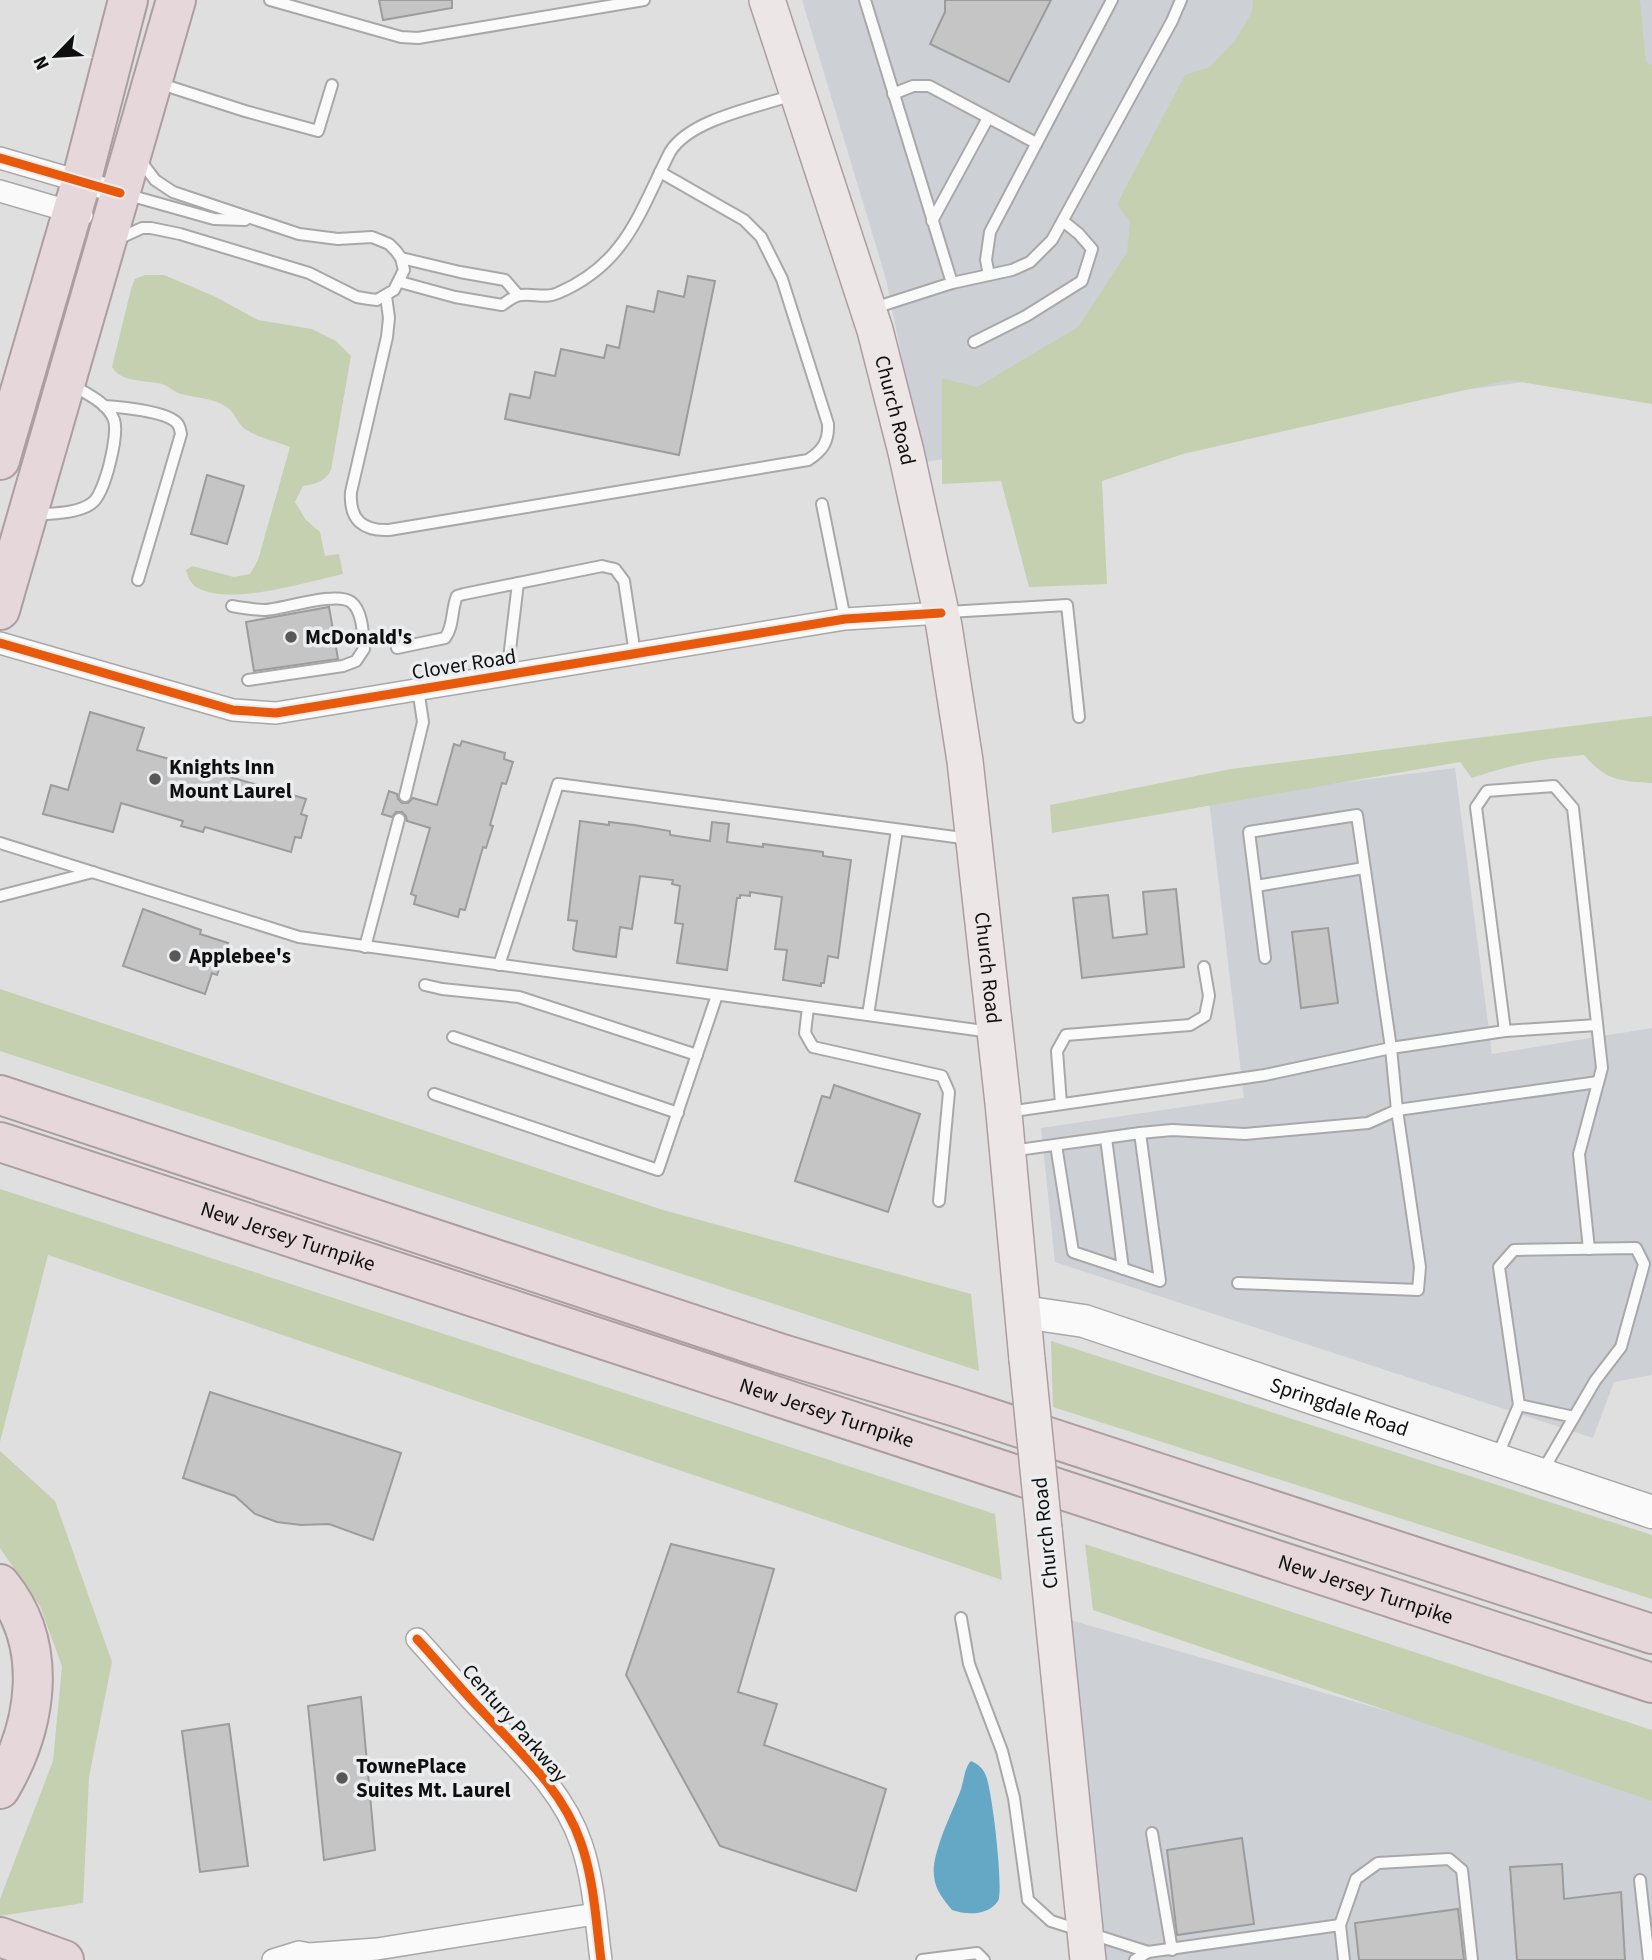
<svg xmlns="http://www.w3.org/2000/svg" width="1652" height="1960" viewBox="0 0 1652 1960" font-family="'Source Sans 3',sans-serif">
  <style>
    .built { fill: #cdd1d5 }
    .green { fill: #c5d0b1 }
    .water { fill: #64a8c6 }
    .building { fill: #c5c5c5; stroke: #9c9c9c; stroke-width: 2 }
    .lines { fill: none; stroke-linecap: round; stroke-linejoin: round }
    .lane-casing { stroke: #a8a8a8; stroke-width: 14 }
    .street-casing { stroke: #a8a8a8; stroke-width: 24 }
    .secondary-casing { stroke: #a8a8a8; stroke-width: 35 }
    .primary-casing { stroke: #ac9ea0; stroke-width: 38 }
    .highway-casing { stroke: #ac9ea0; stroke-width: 42 }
    .lane { stroke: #fafafa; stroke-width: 10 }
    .street { stroke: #fafafa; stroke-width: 21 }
    .secondary { stroke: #fafafa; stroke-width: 32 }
    .primary { stroke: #ede6e7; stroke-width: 35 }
    .highway { stroke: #e5d7da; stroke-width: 38 }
    .primary-bridge-casing { stroke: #ac9ea0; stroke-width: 38; stroke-linecap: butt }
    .primary-bridge { stroke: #ede6e7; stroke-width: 35 }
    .cycleway-casing { stroke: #ebedee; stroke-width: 13 }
    .cycleway { stroke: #e8590c; stroke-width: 9 }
    .poi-dot { fill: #585858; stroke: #ebedee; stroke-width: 2.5 }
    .labels { text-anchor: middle; stroke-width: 7; stroke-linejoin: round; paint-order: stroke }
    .street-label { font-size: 21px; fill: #0f0f0f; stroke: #ebedee }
    .poi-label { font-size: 21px; font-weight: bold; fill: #0f0f0f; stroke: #ebedee; text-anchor: start }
  </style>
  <rect width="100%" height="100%" fill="#dfdfdf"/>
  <!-- built -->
  <g class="built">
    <polygon points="802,0 1652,0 1652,365 923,462 886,279"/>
    <polygon points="1455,768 1492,1054 1652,1028 1652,1375 1614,1382 1593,1438 1055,1262 1041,1128 1244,1098 1209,800"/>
    <polygon points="1053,1615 1575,1765 1652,1791 1652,1960 1088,1960"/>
  </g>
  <!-- green -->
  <g class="green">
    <polygon points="1253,0 1640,0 1646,62 1652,65 1652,404 1509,380 1183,454 1102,481 1107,584 1029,587 1001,481 942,484 942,378 977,387 1078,327 1127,252 1130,222 1117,204 1185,75 1210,67 1236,39 1252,12"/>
    <path d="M 145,275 L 164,275 L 216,297 L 258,320 L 312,329 L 336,341 L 351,356 L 331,470 C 325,482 315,484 303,486 L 295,502 L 306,520 L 320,532 L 325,556 L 339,554 L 343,574 C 306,582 231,606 198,588 C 191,585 188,577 186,570 L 192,566 L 234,577 L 250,574 L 258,560 L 290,447 C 276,441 258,438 245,429 C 237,423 235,413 228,408 C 215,398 196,398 181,394 C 174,392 169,386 162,384 C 146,380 121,383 112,367 L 131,289 L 135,279 Z"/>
    <path d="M 1652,716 L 1652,783 C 1620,781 1606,781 1584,755 C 1545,758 1509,765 1472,778 L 1460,762 L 1052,833 L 1050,805 L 1231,769 Z"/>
    <polygon points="0,989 663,1210 971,1294 979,1371 0,1051"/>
    <polygon points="0,1189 995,1514 1002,1580 48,1255 0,1442"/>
    <polygon points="1051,1341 1652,1535 1652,1599 1053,1407"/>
    <polygon points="0,1451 55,1501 112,1662 89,1777 83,1903 0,1916 0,1899 53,1761 62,1666 40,1606 0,1548"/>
    <polygon points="1085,1544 1652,1730 1652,1801 1093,1610"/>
  </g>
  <!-- water -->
  <path class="water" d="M 971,1761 C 978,1764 983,1768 986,1776 C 992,1789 1004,1891 998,1901 C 988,1916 966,1915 952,1910 C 944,1900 935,1890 934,1876 C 931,1854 952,1813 960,1792 C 964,1782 964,1768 971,1761 Z"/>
  <!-- building -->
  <g class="building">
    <polygon points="379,0 452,0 452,8 383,20"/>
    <polygon points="945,0 1051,0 1009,82 930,44 945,12"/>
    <polygon points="688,276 715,281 679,455 505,419 510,394 530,398 535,372 555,376 561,349 604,358 607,345 619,348 627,306 654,312 658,291 684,297"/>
    <polygon points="207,475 244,486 227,544 191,534"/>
    <polygon points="329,607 338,659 254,671 246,622"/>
    <polygon points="90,712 144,728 137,750 198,767 199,764 221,771 220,774 306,799 301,814 307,816 301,838 295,837 291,852 205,827 203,832 181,826 183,821 121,803 113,832 43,814 51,785 68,790"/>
    <polygon points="462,741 505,753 504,759 513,762 506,784 502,783 490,825 493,826 486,848 483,847 465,910 460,909 458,917 414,904 416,896 411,894 430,828 407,821 406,816 402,812 396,812 392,817 382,814 389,791 397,794 398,799 402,803 408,803 413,798 437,805 454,744 460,746"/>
    <polygon points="580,821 609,825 609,822 634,825 670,831 670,835 710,841 712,822 729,824 727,842 763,847 763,844 823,852 823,856 851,860 838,958 828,956 824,983 821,983 821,986 783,980 787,950 775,949 782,897 750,892 750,896 740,895 740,898 737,898 727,970 677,963 683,924 675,923 680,886 672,884 673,880 640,876 632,929 620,927 616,957 576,951 573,949 577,921 568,920"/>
    <polygon points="1176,889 1184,967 1082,978 1073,898 1108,895 1113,938 1147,934 1143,892"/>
    <polygon points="143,909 201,930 200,934 228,943 217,975 212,973 205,994 123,966"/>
    <polygon points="1328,928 1338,1003 1301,1008 1292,932"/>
    <polygon points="834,1085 920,1114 888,1212 795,1181 822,1096 830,1098"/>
    <polygon points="210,1392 401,1453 373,1540 329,1524 301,1525 277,1522 255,1514 235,1496 183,1478"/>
    <polygon points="671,1544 774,1569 738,1692 777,1704 764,1745 886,1789 856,1891 720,1846 626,1675"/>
    <polygon points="361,1697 375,1850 324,1860 308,1706"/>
    <polygon points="229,1724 248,1866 200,1872 182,1731"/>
    <polygon points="1242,1838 1254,1924 1177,1935 1167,1850"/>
    <polygon points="1562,1864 1564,1899 1621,1892 1625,1960 1517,1960 1510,1867"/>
    <polygon points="1458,1909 1464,1960 1359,1960 1355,1923"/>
  </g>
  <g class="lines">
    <defs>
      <g id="lane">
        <polyline points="270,0 401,37 418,38 644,0"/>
        <polyline points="865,0 952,283 874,308"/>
        <polyline points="158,83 245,111 318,131 332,85"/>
        <polyline points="893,94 913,86 929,86 1036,143"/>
        <polyline points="125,194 214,219 245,220"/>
        <polyline points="932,221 988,118"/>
        <polyline points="116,240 142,228 151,228 180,234 309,273 357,297 369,299 377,300 394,290 404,270 401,258 396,251 389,244 372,237 338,239 299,234 173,192 155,180 140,160"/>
        <polyline points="401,258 460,272 505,280 518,295"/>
        <polyline points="989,275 986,260 990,232 1112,0"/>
        <path d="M 400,282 L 455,297 L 502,305 C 508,301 515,295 521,295 C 534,293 545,299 558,293 C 626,264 639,213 670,152 C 690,119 758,107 793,95"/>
        <polyline points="952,283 1012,270 1030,262 1052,240 1172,21 1181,0"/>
        <path d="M 386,296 L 389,318 L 387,337 L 351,492 C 349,520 363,531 389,530 L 808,460 C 822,451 829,442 828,424 L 782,279 L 761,237 L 744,220 L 660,172"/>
        <polyline points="974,342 1026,316 1082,281 1092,249 1079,234 1063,221"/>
        <path d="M 104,406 C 120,407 166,411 177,423 C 180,426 180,430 181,434 L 138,580"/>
        <polyline points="822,504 845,619"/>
        <path d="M 33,515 C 51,513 78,514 92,503 C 105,494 119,434 114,420 C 108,403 87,394 72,385"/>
        <path d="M 232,606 C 243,608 254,610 265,610 C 284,609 336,591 351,602 C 363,611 363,635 364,649 L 356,661 L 343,666 L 248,680"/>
        <polyline points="948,612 1067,605 1079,717"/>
        <path d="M 397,648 L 445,638 C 454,626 451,610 457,596 L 464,594 L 602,566 L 615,569 L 624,581 L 635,654"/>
        <polyline points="507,675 518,583"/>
        <polyline points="405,796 423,722 418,689"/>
        <polyline points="0,843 299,937 991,1032"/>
        <polyline points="1256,886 1364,868"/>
        <polyline points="0,896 93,872"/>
        <polyline points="365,947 399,819"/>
        <polyline points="499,965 558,784 970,839"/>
        <polyline points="425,985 442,989 519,997 697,1055"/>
        <polyline points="808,1007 805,1033 813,1047 942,1076 949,1092 939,1201"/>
        <polyline points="868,1015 897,830"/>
        <polyline points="1505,1031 1597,1025"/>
        <polyline points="453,1037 678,1113"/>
        <polyline points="434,1094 658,1170 717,995"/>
        <polyline points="1061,1104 1057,1051 1066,1035 1190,1025 1205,1016 1209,996 1204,967"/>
        <polyline points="1007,1112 1265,1075 1391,1048 1357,815 1249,832 1265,958"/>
        <polyline points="1140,1133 1172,1130 1245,1134 1368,1123 1397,1110 1391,1048 1505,1031 1476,807 1487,791 1554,786 1573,808 1602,1068 1579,1154 1589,1249"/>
        <polyline points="1106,1138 1123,1269"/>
        <polyline points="1011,1151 1140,1133 1160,1281 1073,1252 1056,1145"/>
        <polyline points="1238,1283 1418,1290 1420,1267 1397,1110 1598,1082"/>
        <polyline points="1519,1405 1574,1417"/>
        <polyline points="1497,1457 1519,1405 1499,1267 1514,1250 1636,1248 1644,1264 1621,1347 1595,1381 1542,1472"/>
        <polyline points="961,1618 969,1664 1002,1751 1014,1798 1028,1900 1051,1921 1148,1952 1340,1925"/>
        <polyline points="1152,1833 1172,1950"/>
        <polyline points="1640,1880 1649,1960"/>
        <polyline points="922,1960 977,1953 984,1960"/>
        <polyline points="1135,1960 1148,1952"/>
        <polyline points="1344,1960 1340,1925 1356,1879 1378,1863 1449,1859 1462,1870 1472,1960"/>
      </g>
      <g id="street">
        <polyline points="0,158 120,193"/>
        <polyline points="0,191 82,215"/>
        <polyline points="0,643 233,710 276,713 845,619 941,613"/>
        <path d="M 417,1639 C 439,1663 460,1688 482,1711 C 519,1751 563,1790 581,1843 C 594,1880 596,1922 601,1960"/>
        <polyline points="273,1960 299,1952 309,1954 377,1949 595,1914"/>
      </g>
      <g id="secondary">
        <path id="s1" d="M 1023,1312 L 1084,1321 L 1652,1512"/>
      </g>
      <g id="primary">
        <path id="s2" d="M 767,0 L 875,330 L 906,452 L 944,626 L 965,761 L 1003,1103 L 1027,1359"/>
        <polyline points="1044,1529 1088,1960"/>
      </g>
      <g id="highway">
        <polyline points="0,460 81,182 128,0"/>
        <polyline points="0,610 176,0"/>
        <polyline points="0,1095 779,1353 953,1406 1652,1634"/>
        <path id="s3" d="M 0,1142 L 1652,1683"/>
        <path d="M 0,1584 C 50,1645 37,1726 0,1789"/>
        <polyline points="0,1937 64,1960"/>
      </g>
    </defs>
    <!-- lane casing -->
    <use href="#lane" class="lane-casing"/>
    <!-- street casing -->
    <use href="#street" class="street-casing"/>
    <!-- secondary casing -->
    <use href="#secondary" class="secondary-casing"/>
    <!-- primary casing -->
    <use href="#primary" class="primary-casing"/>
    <!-- highway casing -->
    <use href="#highway" class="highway-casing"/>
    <!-- lane -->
    <use href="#lane" class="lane"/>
    <!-- street -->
    <use href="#street" class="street"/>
    <!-- secondary -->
    <use href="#secondary" class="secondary"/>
    <!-- primary -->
    <use href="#primary" class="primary"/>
    <!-- highway -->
    <use href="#highway" class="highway"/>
    <defs>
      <polyline id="primary-bridge" points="1027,1359 1044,1529"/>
    </defs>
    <!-- primary-bridge casing -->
    <use href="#primary-bridge" class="primary-bridge-casing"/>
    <!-- primary-bridge -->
    <use href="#primary-bridge" class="primary-bridge"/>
    <defs>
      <g id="cycleway">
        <polyline points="0,158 120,193"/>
        <polyline points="0,643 233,710 276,713 845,619 941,613"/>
        <path d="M 417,1639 C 439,1663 460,1688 482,1711 C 519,1751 563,1790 581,1843 C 594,1880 596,1922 601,1960"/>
      </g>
    </defs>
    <!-- cycleway casing -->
    <use href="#cycleway" class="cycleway-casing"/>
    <!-- cycleway -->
    <use href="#cycleway" class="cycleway"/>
  </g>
  <!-- markers -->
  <g class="poi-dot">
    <circle cx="291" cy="637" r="7"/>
    <circle cx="155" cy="779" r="7"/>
    <circle cx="175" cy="956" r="7"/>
    <circle cx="342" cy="1778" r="7"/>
  </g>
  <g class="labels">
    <!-- street labels -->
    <g class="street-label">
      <text dy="7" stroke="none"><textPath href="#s2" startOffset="430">Church Road</textPath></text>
      <text transform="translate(464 664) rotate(-9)" y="7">Clover Road</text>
      <text dy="7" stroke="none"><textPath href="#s2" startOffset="996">Church Road</textPath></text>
      <text dy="7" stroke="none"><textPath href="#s3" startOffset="303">New Jersey Turnpike</textPath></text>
      <text dy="7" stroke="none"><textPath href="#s1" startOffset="331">Springdale Road</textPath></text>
      <text dy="7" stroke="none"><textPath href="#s3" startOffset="870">New Jersey Turnpike</textPath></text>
      <text transform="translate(1045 1533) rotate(-96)" y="7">Church Road</text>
      <text dy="7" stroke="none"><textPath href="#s3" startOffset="1437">New Jersey Turnpike</textPath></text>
      <text transform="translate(515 1723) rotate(49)" y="7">Century Parkway</text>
    </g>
    <!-- poi labels -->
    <g class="poi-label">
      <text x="305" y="644">McDonald's</text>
      <text x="169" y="774">Knights Inn<tspan x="169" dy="24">Mount Laurel</tspan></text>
      <text x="189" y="963">Applebee's</text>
      <text x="356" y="1773">TownePlace<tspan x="356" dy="24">Suites Mt. Laurel</tspan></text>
    </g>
  </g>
  <!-- north arrow -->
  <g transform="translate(56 56) rotate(245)" stroke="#ebedee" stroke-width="5" paint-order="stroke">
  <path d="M0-5L12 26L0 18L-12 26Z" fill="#0f0f0f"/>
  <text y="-10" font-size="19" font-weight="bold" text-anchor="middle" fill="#0f0f0f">N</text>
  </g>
</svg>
